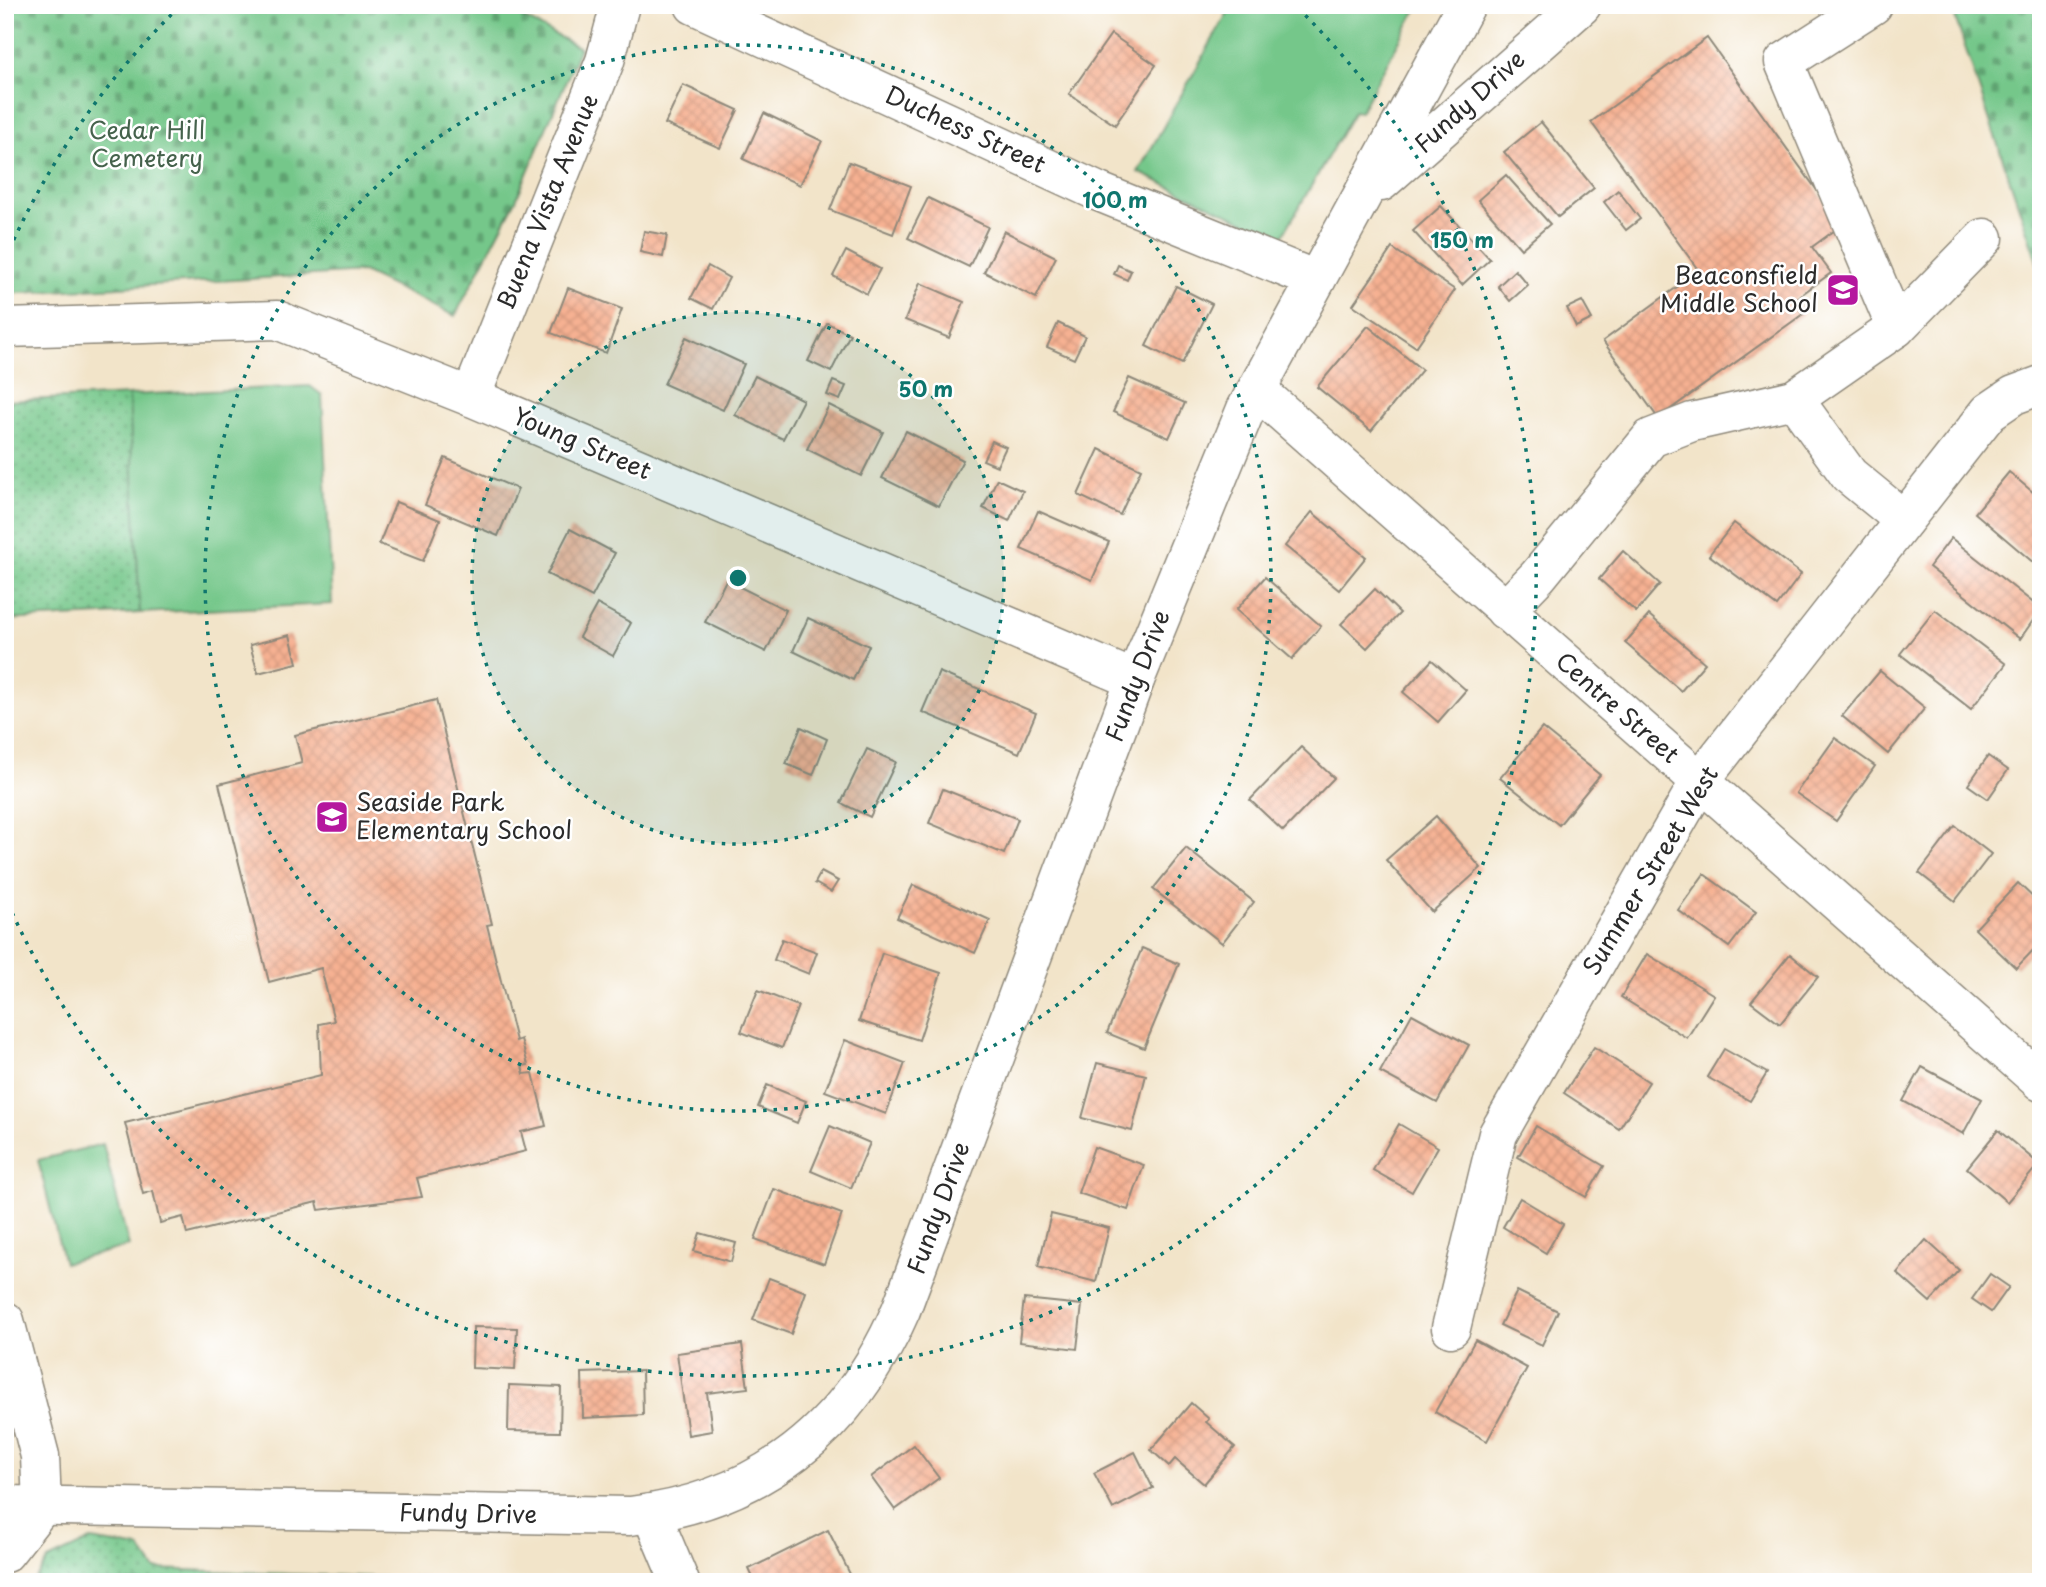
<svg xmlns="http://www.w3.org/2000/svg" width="2046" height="1587" viewBox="0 0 2046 1587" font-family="'Playpen Sans',sans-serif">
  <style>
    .green { fill: url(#green-dots); stroke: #50795a; stroke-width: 2 }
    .cemetery { fill: url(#cemetery-stones); stroke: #50795a; stroke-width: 2 }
    .pitch { fill: #74c78a; stroke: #50795a; stroke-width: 2 }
    .building { fill: url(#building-cross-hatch) }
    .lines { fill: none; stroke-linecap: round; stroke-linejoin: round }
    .minor-casing { stroke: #8e887a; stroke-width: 41 }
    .minor { stroke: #fff; stroke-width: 38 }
    .ring { fill: none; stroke: #0f766e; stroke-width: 3.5; stroke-dasharray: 3.5 7 }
    .labels { text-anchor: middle; stroke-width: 5; stroke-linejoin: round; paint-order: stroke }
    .street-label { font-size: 24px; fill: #2b2b2b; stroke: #fff }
    .park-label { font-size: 24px; fill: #45624c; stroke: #fff }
    .poi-label { font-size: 24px; fill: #2b2b2b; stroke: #fff; text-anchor: end }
    .centre { fill: #0f766e; stroke: #fff; stroke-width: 3.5 }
    .ring-label { font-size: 21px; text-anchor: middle; font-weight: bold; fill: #0f766e; stroke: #fff; stroke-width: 5; stroke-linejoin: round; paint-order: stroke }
  </style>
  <defs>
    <pattern id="green-dots" width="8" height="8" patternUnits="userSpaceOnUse" patternTransform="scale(1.75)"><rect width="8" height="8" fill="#74c78a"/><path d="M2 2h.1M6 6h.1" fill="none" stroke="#5fa271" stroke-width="1.8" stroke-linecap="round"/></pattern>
    <pattern id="cemetery-stones" width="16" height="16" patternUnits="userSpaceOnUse" patternTransform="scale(1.75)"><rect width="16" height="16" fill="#74c78a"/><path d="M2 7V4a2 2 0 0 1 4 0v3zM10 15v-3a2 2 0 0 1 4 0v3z" fill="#5fa271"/></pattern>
    <pattern id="building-cross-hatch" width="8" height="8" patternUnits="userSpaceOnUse" patternTransform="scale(1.75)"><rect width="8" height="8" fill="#f6b192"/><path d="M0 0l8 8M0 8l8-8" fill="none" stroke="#d3987e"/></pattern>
  </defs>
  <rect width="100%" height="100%" fill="#fff"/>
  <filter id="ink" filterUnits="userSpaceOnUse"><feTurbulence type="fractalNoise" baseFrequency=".0143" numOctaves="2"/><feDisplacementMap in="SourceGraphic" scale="14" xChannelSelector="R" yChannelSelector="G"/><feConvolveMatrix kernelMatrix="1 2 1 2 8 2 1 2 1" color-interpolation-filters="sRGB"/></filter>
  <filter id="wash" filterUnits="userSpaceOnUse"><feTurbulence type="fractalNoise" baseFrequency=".00686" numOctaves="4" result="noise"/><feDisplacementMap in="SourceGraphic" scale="28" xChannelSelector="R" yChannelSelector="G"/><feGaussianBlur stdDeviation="1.57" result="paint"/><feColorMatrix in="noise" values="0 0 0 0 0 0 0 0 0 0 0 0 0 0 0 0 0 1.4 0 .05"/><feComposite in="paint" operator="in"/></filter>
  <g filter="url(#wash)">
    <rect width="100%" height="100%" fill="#f2e4c9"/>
    <!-- green -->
    <g class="green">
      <polygon points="129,395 140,613 5,620 5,401"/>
      <polygon points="91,1540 140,1548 155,1569 430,1579 430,1582 33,1582 48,1560"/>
    </g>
    <!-- cemetery -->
    <g class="cemetery">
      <polygon points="5,5 500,5 580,48 516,200 455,316 363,272 5,294"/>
      <polygon points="1951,5 2041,5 2041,273"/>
    </g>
    <!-- pitch -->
    <g class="pitch">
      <polygon points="1217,5 1419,5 1360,112 1354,111 1281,239 1138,172 1228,12"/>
      <polygon points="310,386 322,395 332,604 140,613 129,395"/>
      <polygon points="103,1144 129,1246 64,1263 38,1160"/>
    </g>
    <g id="blocks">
      <!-- building -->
      <g class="building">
        <polygon points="1111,34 1156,65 1115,125 1069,94"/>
        <polygon points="1707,38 1842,225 1812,247 1831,273 1794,300 1803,314 1658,418 1603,341 1699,271 1591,122"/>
        <polygon points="683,85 738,110 720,148 665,124"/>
        <polygon points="764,113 822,141 800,185 743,159"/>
        <polygon points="1541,122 1594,188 1558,217 1504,152"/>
        <polygon points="849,162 911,186 893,234 830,210"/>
        <polygon points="1506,175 1550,224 1521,249 1478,200"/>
        <polygon points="1618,190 1640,219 1626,230 1604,202"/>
        <polygon points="928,198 988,227 969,267 908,238"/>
        <polygon points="1441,206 1490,259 1462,285 1413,231"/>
        <polygon points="644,231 667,235 663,257 640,252"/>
        <polygon points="1004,231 1056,257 1036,298 984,272"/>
        <polygon points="1392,248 1455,290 1416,347 1353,305"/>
        <polygon points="846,251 880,269 867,294 833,276"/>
        <polygon points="1118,265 1131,271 1127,280 1114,274"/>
        <polygon points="708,266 729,278 713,309 691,298"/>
        <polygon points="1515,270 1528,285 1510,301 1498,286"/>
        <polygon points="920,283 964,302 949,338 905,320"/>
        <polygon points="1176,286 1212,304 1182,364 1146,346"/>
        <polygon points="568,288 622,309 606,353 551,333"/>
        <polygon points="1582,301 1592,319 1576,327 1567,308"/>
        <polygon points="827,323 850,334 831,372 808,361"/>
        <polygon points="1058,323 1085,336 1074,359 1047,347"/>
        <polygon points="1368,326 1422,370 1371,431 1317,387"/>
        <polygon points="686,337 744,364 723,410 664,384"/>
        <polygon points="755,376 803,400 783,439 735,415"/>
        <polygon points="1129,378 1185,403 1169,438 1113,412"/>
        <polygon points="833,381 846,386 840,400 827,395"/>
        <polygon points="829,405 883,432 861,476 807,449"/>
        <polygon points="906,431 963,460 939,506 882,478"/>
        <polygon points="992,441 1006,447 997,466 983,460"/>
        <polygon points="1099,449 1141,469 1120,515 1078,495"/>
        <polygon points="445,458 518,489 498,536 425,505"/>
        <polygon points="2009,472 2041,499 2041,569 1975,513"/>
        <polygon points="997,479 1023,491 1009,521 983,508"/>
        <polygon points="396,502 440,520 423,561 379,544"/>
        <polygon points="1038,511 1109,542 1092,580 1021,549"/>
        <polygon points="1312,512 1366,557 1339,590 1285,546"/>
        <polygon points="1734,523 1801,574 1777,606 1709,555"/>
        <polygon points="570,529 615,553 592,597 547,574"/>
        <polygon points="1951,538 2041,609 2020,639 1929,567"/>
        <polygon points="1623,551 1660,584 1636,612 1599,579"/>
        <polygon points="1265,577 1321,626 1292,659 1236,610"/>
        <polygon points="726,580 786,610 766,652 705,622"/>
        <polygon points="1375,589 1400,613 1367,648 1341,624"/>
        <polygon points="597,604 631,623 613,656 579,637"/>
        <polygon points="1935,610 2006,664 1971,709 1900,654"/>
        <polygon points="1649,615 1705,663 1681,691 1625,643"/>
        <polygon points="808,618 869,646 853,680 793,651"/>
        <polygon points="290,635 297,663 258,673 250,645"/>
        <polygon points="1432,660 1466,690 1438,722 1403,692"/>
        <polygon points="1880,671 1925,708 1888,754 1842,716"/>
        <polygon points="939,672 1036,713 1019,753 922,712"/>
        <polygon points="436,700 492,924 487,925 516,1041 521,1039 528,1065 522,1066 524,1074 533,1073 546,1126 521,1132 526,1151 417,1178 422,1197 319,1210 317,1202 187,1234 183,1217 160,1223 153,1191 143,1194 125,1123 321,1075 319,1024 334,1021 321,968 269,982 219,784 302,763 295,735"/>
        <polygon points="801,727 827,739 813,775 786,764"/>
        <polygon points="1542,728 1600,775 1559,825 1500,778"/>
        <polygon points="1835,738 1875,766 1836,821 1796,793"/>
        <polygon points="1301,747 1334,778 1283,831 1250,800"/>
        <polygon points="867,749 896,762 870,817 841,803"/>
        <polygon points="1988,756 2008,770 1988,799 1968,785"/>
        <polygon points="943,789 1018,819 1004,854 929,823"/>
        <polygon points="1436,816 1481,868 1432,912 1386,860"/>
        <polygon points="1955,826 1991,854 1955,901 1919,873"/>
        <polygon points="1186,848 1254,902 1222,943 1153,889"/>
        <polygon points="821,872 838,881 831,892 815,883"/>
        <polygon points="1704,874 1756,912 1729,947 1678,910"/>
        <polygon points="2018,883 2041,905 2041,942 2016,968 1975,929"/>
        <polygon points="913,885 990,920 975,953 897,918"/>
        <polygon points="782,939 817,952 809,974 774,960"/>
        <polygon points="1142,948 1179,964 1144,1048 1107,1033"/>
        <polygon points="882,953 941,973 919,1040 859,1021"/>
        <polygon points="1647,954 1714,995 1687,1038 1621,997"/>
        <polygon points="1790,954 1818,977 1780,1024 1751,1002"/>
        <polygon points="758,990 798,1006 782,1048 741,1032"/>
        <polygon points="1412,1014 1469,1045 1437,1103 1380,1072"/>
        <polygon points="845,1040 905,1063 886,1114 825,1091"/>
        <polygon points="1594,1047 1649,1082 1619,1129 1564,1093"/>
        <polygon points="1724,1049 1767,1073 1750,1101 1707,1077"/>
        <polygon points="1097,1063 1146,1075 1132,1131 1082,1118"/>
        <polygon points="1922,1067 1982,1099 1963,1134 1903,1101"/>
        <polygon points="767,1085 806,1101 797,1123 758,1107"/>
        <polygon points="1399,1124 1438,1147 1412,1192 1373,1170"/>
        <polygon points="830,1126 870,1143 851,1188 811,1171"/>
        <polygon points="1536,1126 1604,1166 1586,1197 1518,1157"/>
        <polygon points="1998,1130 2039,1164 2007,1202 1967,1168"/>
        <polygon points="1094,1147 1144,1165 1128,1210 1078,1193"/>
        <polygon points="774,1189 842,1214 824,1264 755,1239"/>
        <polygon points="1520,1198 1563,1224 1546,1253 1503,1227"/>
        <polygon points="1051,1214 1109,1228 1096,1282 1038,1267"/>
        <polygon points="700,1233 736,1243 731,1262 694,1251"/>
        <polygon points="1926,1240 1959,1270 1930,1302 1897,1273"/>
        <polygon points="1990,1274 2009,1287 1991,1312 1972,1299"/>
        <polygon points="769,1278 806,1292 791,1334 753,1320"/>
        <polygon points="1517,1291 1558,1311 1542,1345 1500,1325"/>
        <polygon points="1024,1299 1082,1305 1077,1349 1019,1342"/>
        <polygon points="473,1327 517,1328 515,1370 472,1368"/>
        <polygon points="1475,1340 1527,1368 1487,1441 1435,1412"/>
        <polygon points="742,1344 748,1388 707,1393 712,1431 688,1435 677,1353"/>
        <polygon points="642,1371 643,1415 583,1418 582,1373"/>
        <polygon points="509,1385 561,1387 560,1432 508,1431"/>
        <polygon points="1191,1403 1209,1419 1206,1422 1235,1447 1204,1484 1175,1459 1169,1466 1151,1450"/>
        <polygon points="914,1445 939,1478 895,1510 871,1477"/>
        <polygon points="1135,1452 1153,1488 1113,1509 1094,1473"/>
        <polygon points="828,1530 851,1576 839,1582 755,1582 749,1569"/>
      </g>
    </g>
  </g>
  <g filter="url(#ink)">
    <use href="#blocks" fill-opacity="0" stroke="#8e887a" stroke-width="2"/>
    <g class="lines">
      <defs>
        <g id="minor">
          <polyline points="694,5 1099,192 1316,280"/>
          <polyline points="1873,5 1784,62 1896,328"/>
          <polyline points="1381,182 1582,5"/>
          <polyline points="5,328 277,320 471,397 1135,680"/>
          <polyline points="1257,390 2041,1082"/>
          <polyline points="471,397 605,61 620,5"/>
          <polyline points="1794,399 1849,475 1904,520"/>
          <polyline points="1505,610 1538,576 1651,438 1692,422 1794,399 1896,328 1984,238"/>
          <polyline points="5,1321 40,1456 42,1506"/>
          <polyline points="1451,1328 1498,1134 1700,781 1989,412 2014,395 2041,385"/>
          <path d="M 5,1505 L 630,1516 C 760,1501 850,1429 901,1310 L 1135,680 L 1246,409 L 1466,5"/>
          <polyline points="651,1513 680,1582"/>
          <polyline points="5,1553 42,1506"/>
        </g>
      </defs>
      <!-- minor casing -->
      <use href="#minor" class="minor-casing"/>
      <!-- minor -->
      <use href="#minor" class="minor"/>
    </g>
  </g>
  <!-- distance rings -->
  <circle cx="738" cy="578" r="266" fill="#0f766e" fill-opacity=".12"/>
  <g class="ring">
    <circle cx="738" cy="578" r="266"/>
    <circle cx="738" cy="578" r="533"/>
    <path d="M5 259A799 799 0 0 1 178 8M1298 8A799 799 0 1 1 5 897"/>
  </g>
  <!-- icons -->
  <defs>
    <symbol id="school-square" viewBox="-11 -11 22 22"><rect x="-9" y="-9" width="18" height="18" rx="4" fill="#b5179e" stroke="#fff"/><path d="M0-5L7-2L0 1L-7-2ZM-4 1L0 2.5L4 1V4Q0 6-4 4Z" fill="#fff"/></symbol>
  </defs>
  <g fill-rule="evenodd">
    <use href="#school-square" x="1824" y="271" width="38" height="38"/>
    <use href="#school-square" x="313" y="798" width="38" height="38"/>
  </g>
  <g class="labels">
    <!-- street labels -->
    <g class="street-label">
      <text transform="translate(1470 102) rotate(-42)" y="8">Fundy Drive</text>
      <text transform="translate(965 130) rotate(25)" y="8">Duchess Street</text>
      <text transform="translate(548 202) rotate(-68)" y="8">Buena Vista Avenue</text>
      <text transform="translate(582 444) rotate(23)" y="8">Young Street</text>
      <text transform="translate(1138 676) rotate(-69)" y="8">Fundy Drive</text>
      <text transform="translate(1617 708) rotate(41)" y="8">Centre Street</text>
      <text transform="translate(1651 871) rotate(-59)" y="8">Summer Street West</text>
      <text transform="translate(939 1208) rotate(-70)" y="8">Fundy Drive</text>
      <text transform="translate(468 1514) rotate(1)" y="8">Fundy Drive</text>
    </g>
    <!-- park labels -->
    <g class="park-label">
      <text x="147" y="139">Cedar Hill<tspan x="147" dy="28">Cemetery</tspan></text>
    </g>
    <!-- poi labels -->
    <g class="poi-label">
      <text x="1818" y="284">Beaconsfield<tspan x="1818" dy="28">Middle School</tspan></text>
      <text x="356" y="811" text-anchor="start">Seaside Park<tspan x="356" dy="28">Elementary School</tspan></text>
    </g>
  </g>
  <circle cx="738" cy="578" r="10" class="centre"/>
  <g class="ring-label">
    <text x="1115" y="208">100 m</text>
    <text x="1462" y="248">150 m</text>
    <text x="926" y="397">50 m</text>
  </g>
  <!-- margin -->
  <rect width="2046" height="1587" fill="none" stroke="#fff" stroke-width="28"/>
</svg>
